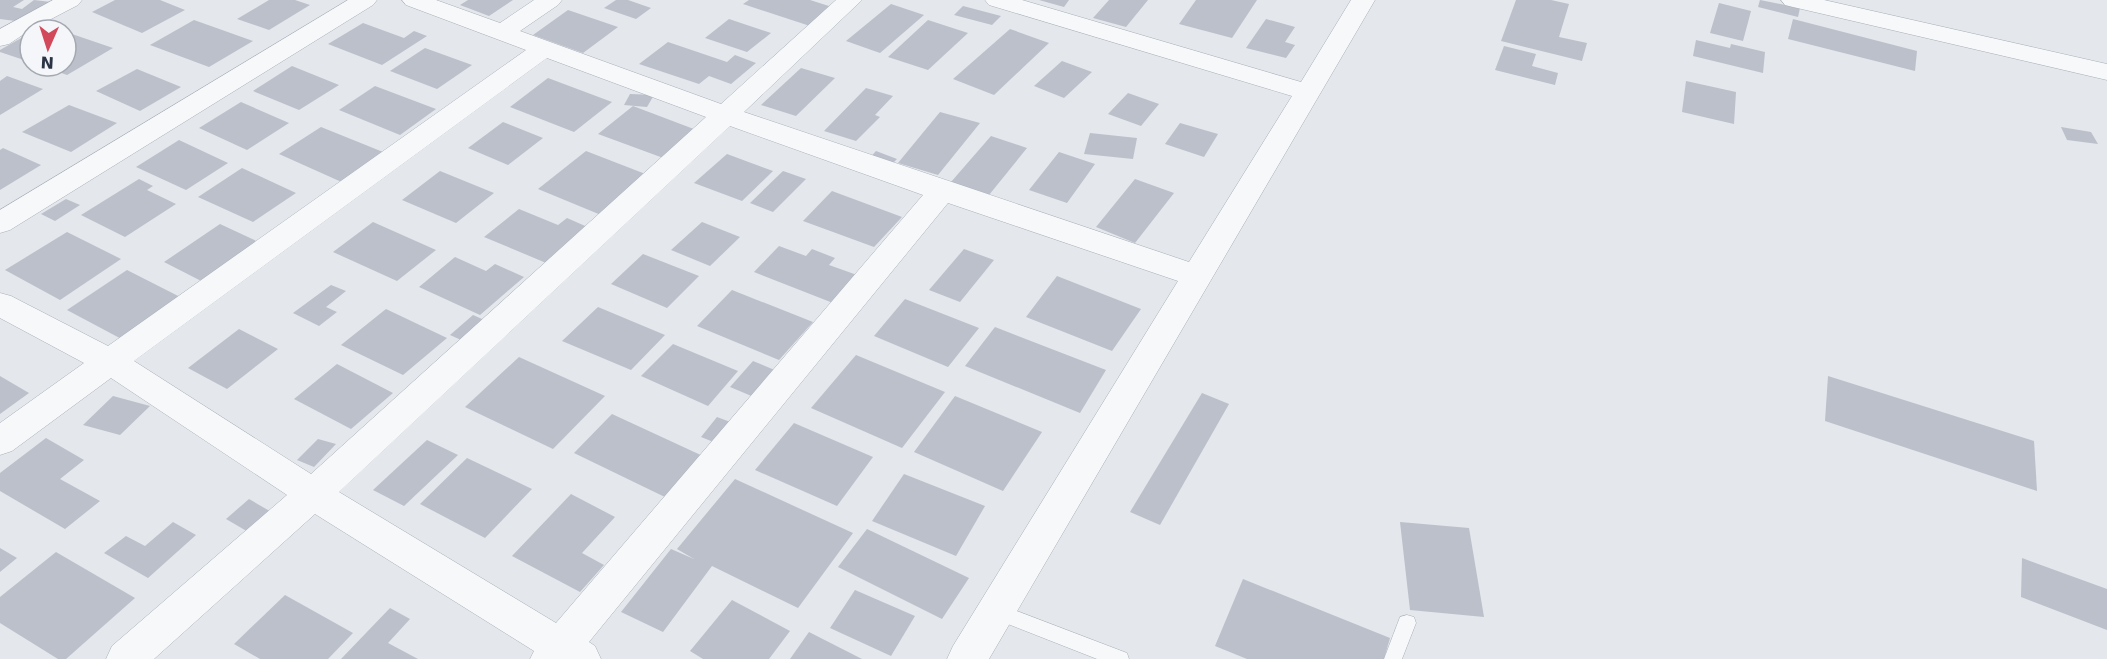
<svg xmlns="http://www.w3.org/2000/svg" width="2107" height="659" viewBox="0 0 2107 659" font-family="'DejaVu Sans',sans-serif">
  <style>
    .building { fill: #bbc0ca }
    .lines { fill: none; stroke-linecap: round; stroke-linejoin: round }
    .service-casing { stroke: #a9aeb7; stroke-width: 1 }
    .minor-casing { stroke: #a9aeb7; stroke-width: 1 }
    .service { fill: #f7f8fa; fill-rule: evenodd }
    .minor { fill: #f7f8fa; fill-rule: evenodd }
  </style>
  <rect width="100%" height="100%" fill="#e4e7ec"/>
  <!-- building -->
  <g class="building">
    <polygon points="0,0 24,0 13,7 22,9 34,0 51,2 23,22 0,19"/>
    <polygon points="115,0 160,0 185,10 142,33 92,12"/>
    <polygon points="269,0 295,0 310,5 269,30 237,19"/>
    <polygon points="468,0 513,0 489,16 460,5"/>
    <polygon points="616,0 628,0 651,8 636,19 604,8"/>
    <polygon points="749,0 810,0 832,7 810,26 743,4"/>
    <polygon points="1039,0 1069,0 1064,7"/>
    <polygon points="1109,0 1148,0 1126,27 1093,18"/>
    <polygon points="1196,0 1257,0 1232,38 1179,24"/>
    <polygon points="1516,0 1551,0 1569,4 1559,37 1587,43 1582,61 1501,41"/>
    <polygon points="1760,0 1800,8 1798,17 1758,7"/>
    <polygon points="1719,3 1751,11 1743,41 1710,33"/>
    <polygon points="891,4 924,15 880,53 846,41"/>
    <polygon points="963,6 1001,16 992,25 954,15"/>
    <polygon points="568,10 618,27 583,53 533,35"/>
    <polygon points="729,19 771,33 747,52 705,38"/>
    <polygon points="1266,19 1295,27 1285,42 1295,45 1286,58 1246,48"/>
    <polygon points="1793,19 1917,51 1915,71 1788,39"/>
    <polygon points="194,20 253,41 209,67 150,45"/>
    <polygon points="928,20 968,33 928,70 888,57"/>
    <polygon points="363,23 404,38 414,31 427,36 382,65 328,44"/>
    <polygon points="1010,29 1049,43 994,95 953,79"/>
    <polygon points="66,32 113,48 67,75 42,66 66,66"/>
    <polygon points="30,33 30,62 0,52 0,50"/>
    <polygon points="1696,40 1730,48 1731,44 1765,52 1763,73 1693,56"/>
    <polygon points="668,42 727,62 735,55 756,63 731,84 709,76 699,84 639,64"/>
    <polygon points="1504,46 1536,54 1532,66 1558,73 1555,85 1495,70"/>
    <polygon points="425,48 472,65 437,89 390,71"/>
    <polygon points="1062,61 1092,72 1064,98 1034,86"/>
    <polygon points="292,66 339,85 299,110 253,91"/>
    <polygon points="801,68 835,78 796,116 761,105"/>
    <polygon points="137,69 181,87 140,111 96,91"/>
    <polygon points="7,76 43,89 0,115 0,81"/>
    <polygon points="548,78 612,102 574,132 510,107"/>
    <polygon points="1686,81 1736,92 1734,124 1682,112"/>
    <polygon points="375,86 436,109 400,135 339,110"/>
    <polygon points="866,88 893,96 875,115 880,117 856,141 824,131"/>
    <polygon points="1128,93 1159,104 1141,126 1108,114"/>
    <polygon points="630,94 654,95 647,107 624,105"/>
    <polygon points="241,102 289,123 247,150 199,128"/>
    <polygon points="69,105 117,123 71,152 22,132"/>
    <polygon points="633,106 699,131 666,159 598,134"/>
    <polygon points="940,112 980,123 938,175 898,163"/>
    <polygon points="503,122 543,138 508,165 468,148"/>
    <polygon points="1180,123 1218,134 1204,157 1165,144"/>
    <polygon points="321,127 388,154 346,184 279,154"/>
    <polygon points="2061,127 2091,132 2098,144 2067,140"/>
    <polygon points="1090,133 1137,138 1133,159 1084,154"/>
    <polygon points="991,136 1027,148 989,195 951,182"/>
    <polygon points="179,140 228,163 186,190 136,167"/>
    <polygon points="3,148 41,165 0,190 0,150"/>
    <polygon points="586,151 648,175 601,215 538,189"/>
    <polygon points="876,151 897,159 888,168 867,161"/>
    <polygon points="1059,152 1095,164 1067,203 1029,190"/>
    <polygon points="727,154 773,171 742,201 694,183"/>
    <polygon points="242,168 296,193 253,222 198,197"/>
    <polygon points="440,171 494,193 456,223 402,200"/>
    <polygon points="783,171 806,179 773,212 750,203"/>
    <polygon points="139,179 153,186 147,190 176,204 125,237 81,215"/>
    <polygon points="1135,179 1174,193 1135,243 1096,227"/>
    <polygon points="832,191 902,217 874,247 803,221"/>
    <polygon points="66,199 80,205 55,221 41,214"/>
    <polygon points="519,209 558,225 567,218 592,229 551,265 484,237"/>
    <polygon points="373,222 436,250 397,281 333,252"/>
    <polygon points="702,222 740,237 710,266 671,250"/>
    <polygon points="220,224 267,246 211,286 164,262"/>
    <polygon points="67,232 121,259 60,300 5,270"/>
    <polygon points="779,246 806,256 812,249 835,258 829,265 857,275 833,303 754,272"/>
    <polygon points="964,249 994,260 960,302 929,290"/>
    <polygon points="643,254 699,276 667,308 611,284"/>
    <polygon points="455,257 486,271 495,264 524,277 480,315 419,287"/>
    <polygon points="127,270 188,301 129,343 67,310"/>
    <polygon points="1057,276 1141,309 1112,351 1026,317"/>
    <polygon points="331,285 346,291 326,307 337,312 319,326 293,313"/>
    <polygon points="732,290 813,322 779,360 697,326"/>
    <polygon points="905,299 979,328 948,367 874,336"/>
    <polygon points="598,307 665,335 631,370 562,341"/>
    <polygon points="386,309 447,338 403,375 341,345"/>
    <polygon points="473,315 491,323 468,343 450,335"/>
    <polygon points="995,327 1106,370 1080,413 965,366"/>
    <polygon points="239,329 278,349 227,389 188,368"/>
    <polygon points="673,344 738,371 708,406 641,376"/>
    <polygon points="856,355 945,392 902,448 811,408"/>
    <polygon points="519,357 605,396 553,449 465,407"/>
    <polygon points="753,361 789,376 766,402 730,387"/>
    <polygon points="337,364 393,393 351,429 294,399"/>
    <polygon points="0,376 29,393 0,414"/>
    <polygon points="1828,376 2034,441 2037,491 1825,421"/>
    <polygon points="1202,393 1229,404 1160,525 1130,512"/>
    <polygon points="113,396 150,406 120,435 83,425"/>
    <polygon points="955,396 1042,432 1003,491 914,452"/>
    <polygon points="612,414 705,457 669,499 574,453"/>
    <polygon points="717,417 741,426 726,447 701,437"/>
    <polygon points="794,423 873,457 837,506 755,470"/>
    <polygon points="46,438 84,460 60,479 100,501 65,529 0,491 0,473"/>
    <polygon points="318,439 336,444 314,467 297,460"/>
    <polygon points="427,440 458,455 404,506 373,490"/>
    <polygon points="467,458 532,489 485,538 420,504"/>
    <polygon points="904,474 985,506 956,556 872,521"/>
    <polygon points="735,479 853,533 798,608 712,566 663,632 621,612 671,549 694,559 677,549"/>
    <polygon points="571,494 615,517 582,553 604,565 580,592 512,556"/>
    <polygon points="249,499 273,513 250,533 226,519"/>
    <polygon points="173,522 196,535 148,578 104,553 126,536 145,546"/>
    <polygon points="1400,522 1469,528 1484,617 1410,610"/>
    <polygon points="867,529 969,578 942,619 838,567"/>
    <polygon points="0,548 17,558 0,572"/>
    <polygon points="56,552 135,598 66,659 58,659 0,623 0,597"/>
    <polygon points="2022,558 2107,589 2107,630 2021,597"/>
    <polygon points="1243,579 1390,638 1384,659 1247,659 1215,646"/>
    <polygon points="855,590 915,616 891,656 830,628"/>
    <polygon points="285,595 353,633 328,659 260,659 234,644"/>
    <polygon points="732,600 790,631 769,659 703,659 690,651"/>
    <polygon points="390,608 410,619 388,643 418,659 341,659"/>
    <polygon points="809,632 862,659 790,659"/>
  </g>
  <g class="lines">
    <defs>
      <g id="service">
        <polygon points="996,603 1127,653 1129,659 1097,659 990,617 987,611 990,605"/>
        <polygon points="1407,615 1414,617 1416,623 1402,659 1384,659 1400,617"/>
      </g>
      <g id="minor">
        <polygon points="53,0 82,0 78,5 30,30 9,44 0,46 0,29"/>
        <polygon points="348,0 377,0 373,5 10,230 0,233 0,210"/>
        <path d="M 402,0 L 436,0 L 500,23 L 534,0 L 562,0 L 558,5 L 520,31 L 721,104 L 836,0 L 862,0 L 744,112 L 1189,262 L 1292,96 L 989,5 L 985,0 L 1022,0 L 1301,82 L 1351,0 L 1375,0 L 989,659 L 947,659 L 953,646 L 1178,281 L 948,203 L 589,642 L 595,646 L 601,659 L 530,659 L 534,651 L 315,514 L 154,659 L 106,659 L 112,646 L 287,495 L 111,378 L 12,451 L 0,455 L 0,423 L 84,363 L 0,318 L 0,293 L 11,296 L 108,346 L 526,50 L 406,5 ZM 547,58 L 706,117 L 311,474 L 134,361 ZM 730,126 L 923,195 L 556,623 L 339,492 Z"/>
        <polygon points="1781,0 1824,0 2107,64 2107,80 1793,7 1785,5"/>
      </g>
    </defs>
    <!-- service casing -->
    <use href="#service" class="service-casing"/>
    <!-- minor casing -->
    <use href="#minor" class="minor-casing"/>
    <!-- service -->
    <use href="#service" class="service"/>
    <!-- minor -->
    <use href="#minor" class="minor"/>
  </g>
  <!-- north arrow -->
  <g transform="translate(48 48) rotate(183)"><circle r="28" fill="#f4f6f9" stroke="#a4a8b1" stroke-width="1.5"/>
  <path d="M0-4.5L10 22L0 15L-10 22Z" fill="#d1495b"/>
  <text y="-9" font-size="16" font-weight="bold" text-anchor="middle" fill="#2b3445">N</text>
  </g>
</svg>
